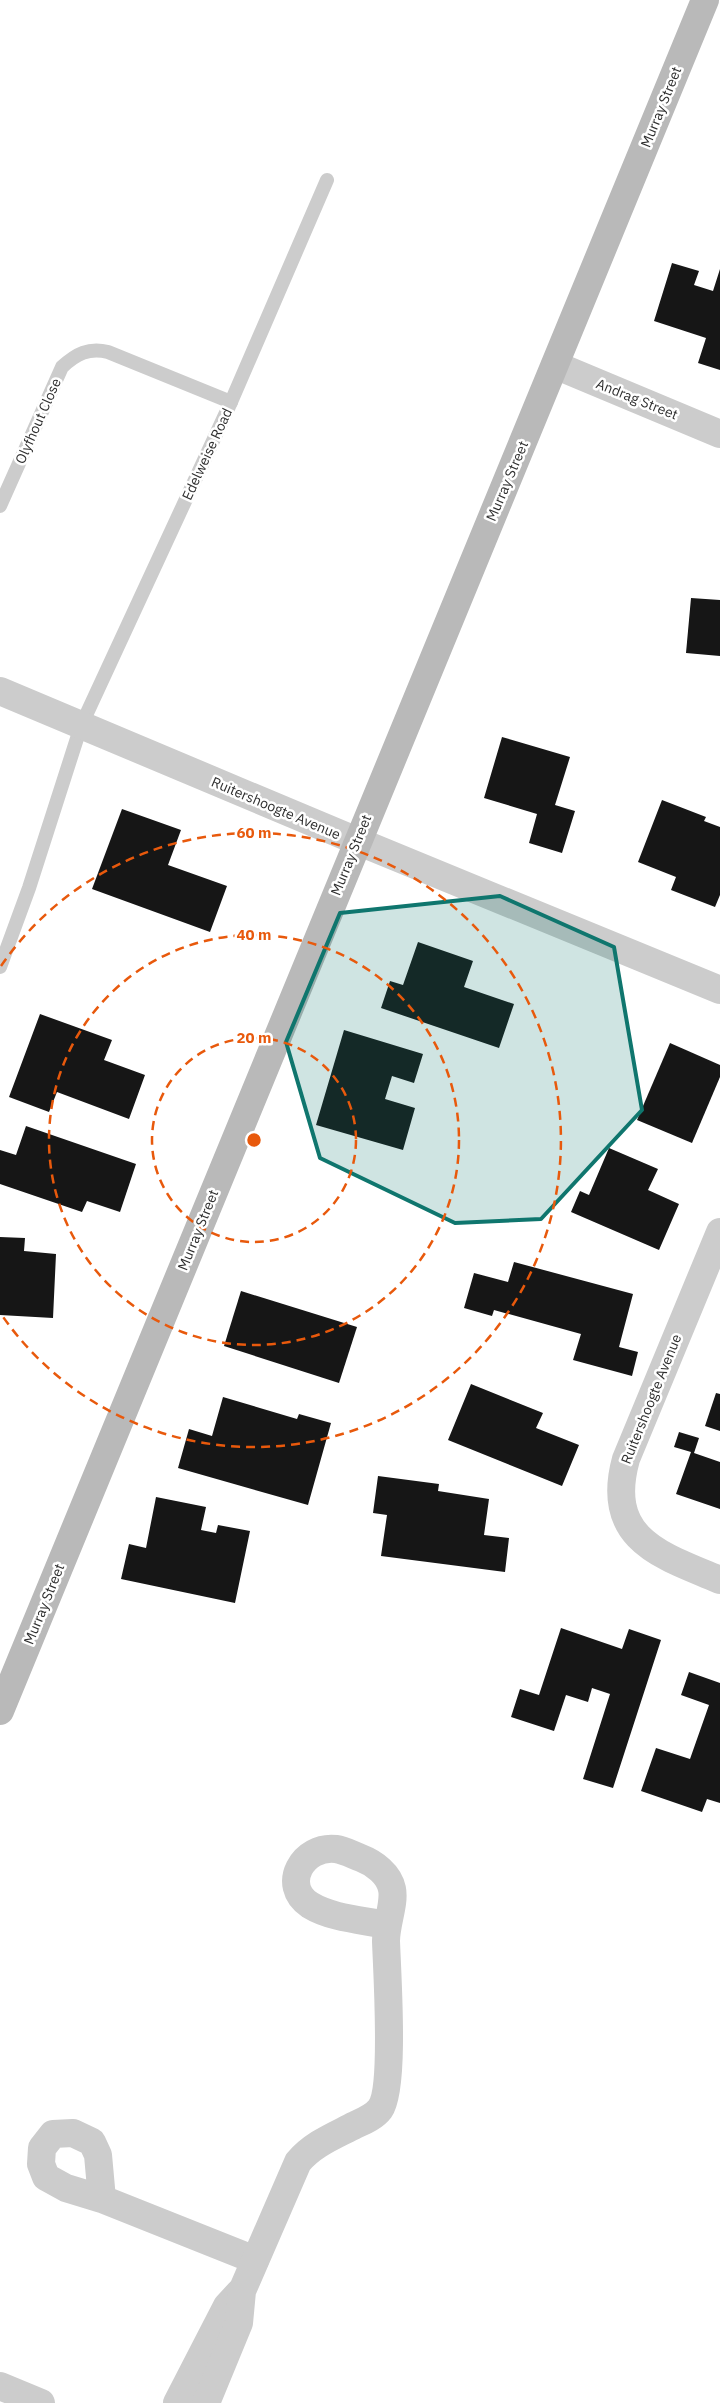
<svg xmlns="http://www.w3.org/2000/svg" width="720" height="2403" viewBox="0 0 720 2403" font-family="'IBM Plex Sans',sans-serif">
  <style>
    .building { fill: #161616 }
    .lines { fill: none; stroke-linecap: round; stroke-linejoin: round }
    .lane { stroke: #ccc; stroke-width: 14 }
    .street { stroke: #ccc; stroke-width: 28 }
    .secondary { stroke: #b9b9b9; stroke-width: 28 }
    .marked { fill: #0f766e; fill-opacity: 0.2; stroke: #0f766e; stroke-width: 4; stroke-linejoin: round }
    .ring { fill: none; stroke: #e8590c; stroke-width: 2.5; stroke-dasharray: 9 6 }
    .labels { text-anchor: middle; stroke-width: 5; stroke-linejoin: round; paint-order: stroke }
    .street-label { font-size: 14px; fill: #2f2f2f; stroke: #fff }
    .centre { fill: #e8590c; stroke: #fff; stroke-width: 2.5 }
    .ring-label { font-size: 15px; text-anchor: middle; font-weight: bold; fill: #e8590c; stroke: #fff; stroke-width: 5; stroke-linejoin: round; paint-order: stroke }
  </style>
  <rect width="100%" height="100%" fill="#fff"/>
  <!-- building -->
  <g class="building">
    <polygon points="672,263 699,271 694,285 713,291 720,269 720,370 698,363 706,338 654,321"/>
    <polygon points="691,598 720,600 720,656 686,653"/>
    <polygon points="502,737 570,757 555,805 575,811 562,853 529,843 537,814 484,798"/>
    <polygon points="662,800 706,817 704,821 720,827 720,895 715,907 671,890 676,877 638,862"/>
    <polygon points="122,809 181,830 168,865 227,886 210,932 92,889"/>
    <polygon points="418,942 473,961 464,987 514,1004 499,1048 381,1008 390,981 403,985"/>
    <polygon points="40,1014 112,1040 104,1060 145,1075 129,1119 57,1092 49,1112 9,1097"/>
    <polygon points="344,1030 423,1054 414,1083 392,1076 385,1099 415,1108 403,1150 316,1125"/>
    <polygon points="670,1043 720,1065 720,1077 692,1143 637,1120"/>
    <polygon points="26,1126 136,1164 120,1212 87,1201 82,1212 0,1184 0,1150 16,1155"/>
    <polygon points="609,1148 658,1169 648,1190 679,1204 659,1250 571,1212 580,1191 589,1195"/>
    <polygon points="0,1237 25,1238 24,1251 56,1254 53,1318 0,1315"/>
    <polygon points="514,1262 633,1294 619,1347 638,1352 632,1376 573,1360 581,1334 494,1310 492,1316 464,1308 474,1273 508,1282"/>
    <polygon points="241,1291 357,1327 339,1383 224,1346"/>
    <polygon points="471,1384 543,1413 536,1428 579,1445 562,1486 448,1440"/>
    <polygon points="716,1393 720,1394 720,1431 705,1426"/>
    <polygon points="223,1397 297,1419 299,1414 331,1423 308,1505 178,1468 189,1429 212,1436"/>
    <polygon points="679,1432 699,1438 694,1453 720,1462 720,1509 676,1494 691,1452 674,1447"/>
    <polygon points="378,1476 439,1484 438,1491 489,1499 484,1535 509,1538 505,1572 381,1556 387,1515 373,1513"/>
    <polygon points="156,1497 206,1507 201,1530 216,1533 218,1525 250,1531 235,1603 121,1579 129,1544 146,1548"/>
    <polygon points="561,1628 622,1649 629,1629 661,1640 613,1788 583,1779 610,1694 592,1688 588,1702 566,1695 554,1731 511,1717 520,1689 539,1695"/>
    <polygon points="689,1672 720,1683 720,1803 707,1799 702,1812 641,1791 656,1748 690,1759 709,1705 681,1695"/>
  </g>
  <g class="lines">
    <!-- lane -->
    <g class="lane">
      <path d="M 0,506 L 62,367 C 76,354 89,347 108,352 L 231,402"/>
      <polyline points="0,967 29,888 81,726 231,402 327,180"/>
    </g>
    <!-- street -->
    <g class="street">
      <polyline points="555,365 720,434"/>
      <polyline points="0,691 357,841 720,990"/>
      <path d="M 720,1232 L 626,1459 C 604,1539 660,1555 720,1580"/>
      <polyline points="102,2199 98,2155 92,2142 73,2133 53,2134 42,2148 41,2164 46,2177 66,2188 102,2199 255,2260"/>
      <polyline points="0,2386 41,2403"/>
      <polyline points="177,2403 227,2306 239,2293"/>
      <path d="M 206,2403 L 239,2323 L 242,2291 L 298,2162 C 313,2144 334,2136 355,2125 C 364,2121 374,2117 380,2109 C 395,2089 387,1972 386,1941 C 386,1924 395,1903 392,1889 C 389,1874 374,1863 361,1858 C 353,1855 344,1850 336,1849 C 303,1845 280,1885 310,1905 C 331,1918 362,1920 386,1925"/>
    </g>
    <!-- secondary -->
    <polyline class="secondary" points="0,1711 705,0"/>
  </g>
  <!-- marked area -->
  <path class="marked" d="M 500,896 L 614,947 L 642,1110 L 541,1219 L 455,1223 L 320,1158 L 286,1042 L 340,913 Z"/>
  <!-- distance rings -->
  <g class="ring">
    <circle cx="254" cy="1140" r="102"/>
    <circle cx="254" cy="1140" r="205"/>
    <path d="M1 966A307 307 0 1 1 1 1314"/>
  </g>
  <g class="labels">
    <!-- street labels -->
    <g class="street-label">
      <text transform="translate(661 107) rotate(-68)" y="5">Murray Street</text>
      <text transform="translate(637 399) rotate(22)" y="5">Andrag Street</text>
      <text transform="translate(38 421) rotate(-66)" y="5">Olyfhout Close</text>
      <text transform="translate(207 454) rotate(-65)" y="5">Edelweise Road</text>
      <text transform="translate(507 481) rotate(-67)" y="5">Murray Street</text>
      <text transform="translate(276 808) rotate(23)" y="5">Ruitershoogte Avenue</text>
      <text transform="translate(351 855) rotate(-68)" y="5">Murray Street</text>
      <text transform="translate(198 1230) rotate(-68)" y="5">Murray Street</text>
      <text transform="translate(651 1399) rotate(-68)" y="5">Ruitershoogte Avenue</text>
      <text transform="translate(44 1604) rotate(-68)" y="5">Murray Street</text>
    </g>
  </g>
  <circle cx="254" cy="1140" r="8" class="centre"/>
  <g class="ring-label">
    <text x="254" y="838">60 m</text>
    <text x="254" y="940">40 m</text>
    <text x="254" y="1043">20 m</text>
  </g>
</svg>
